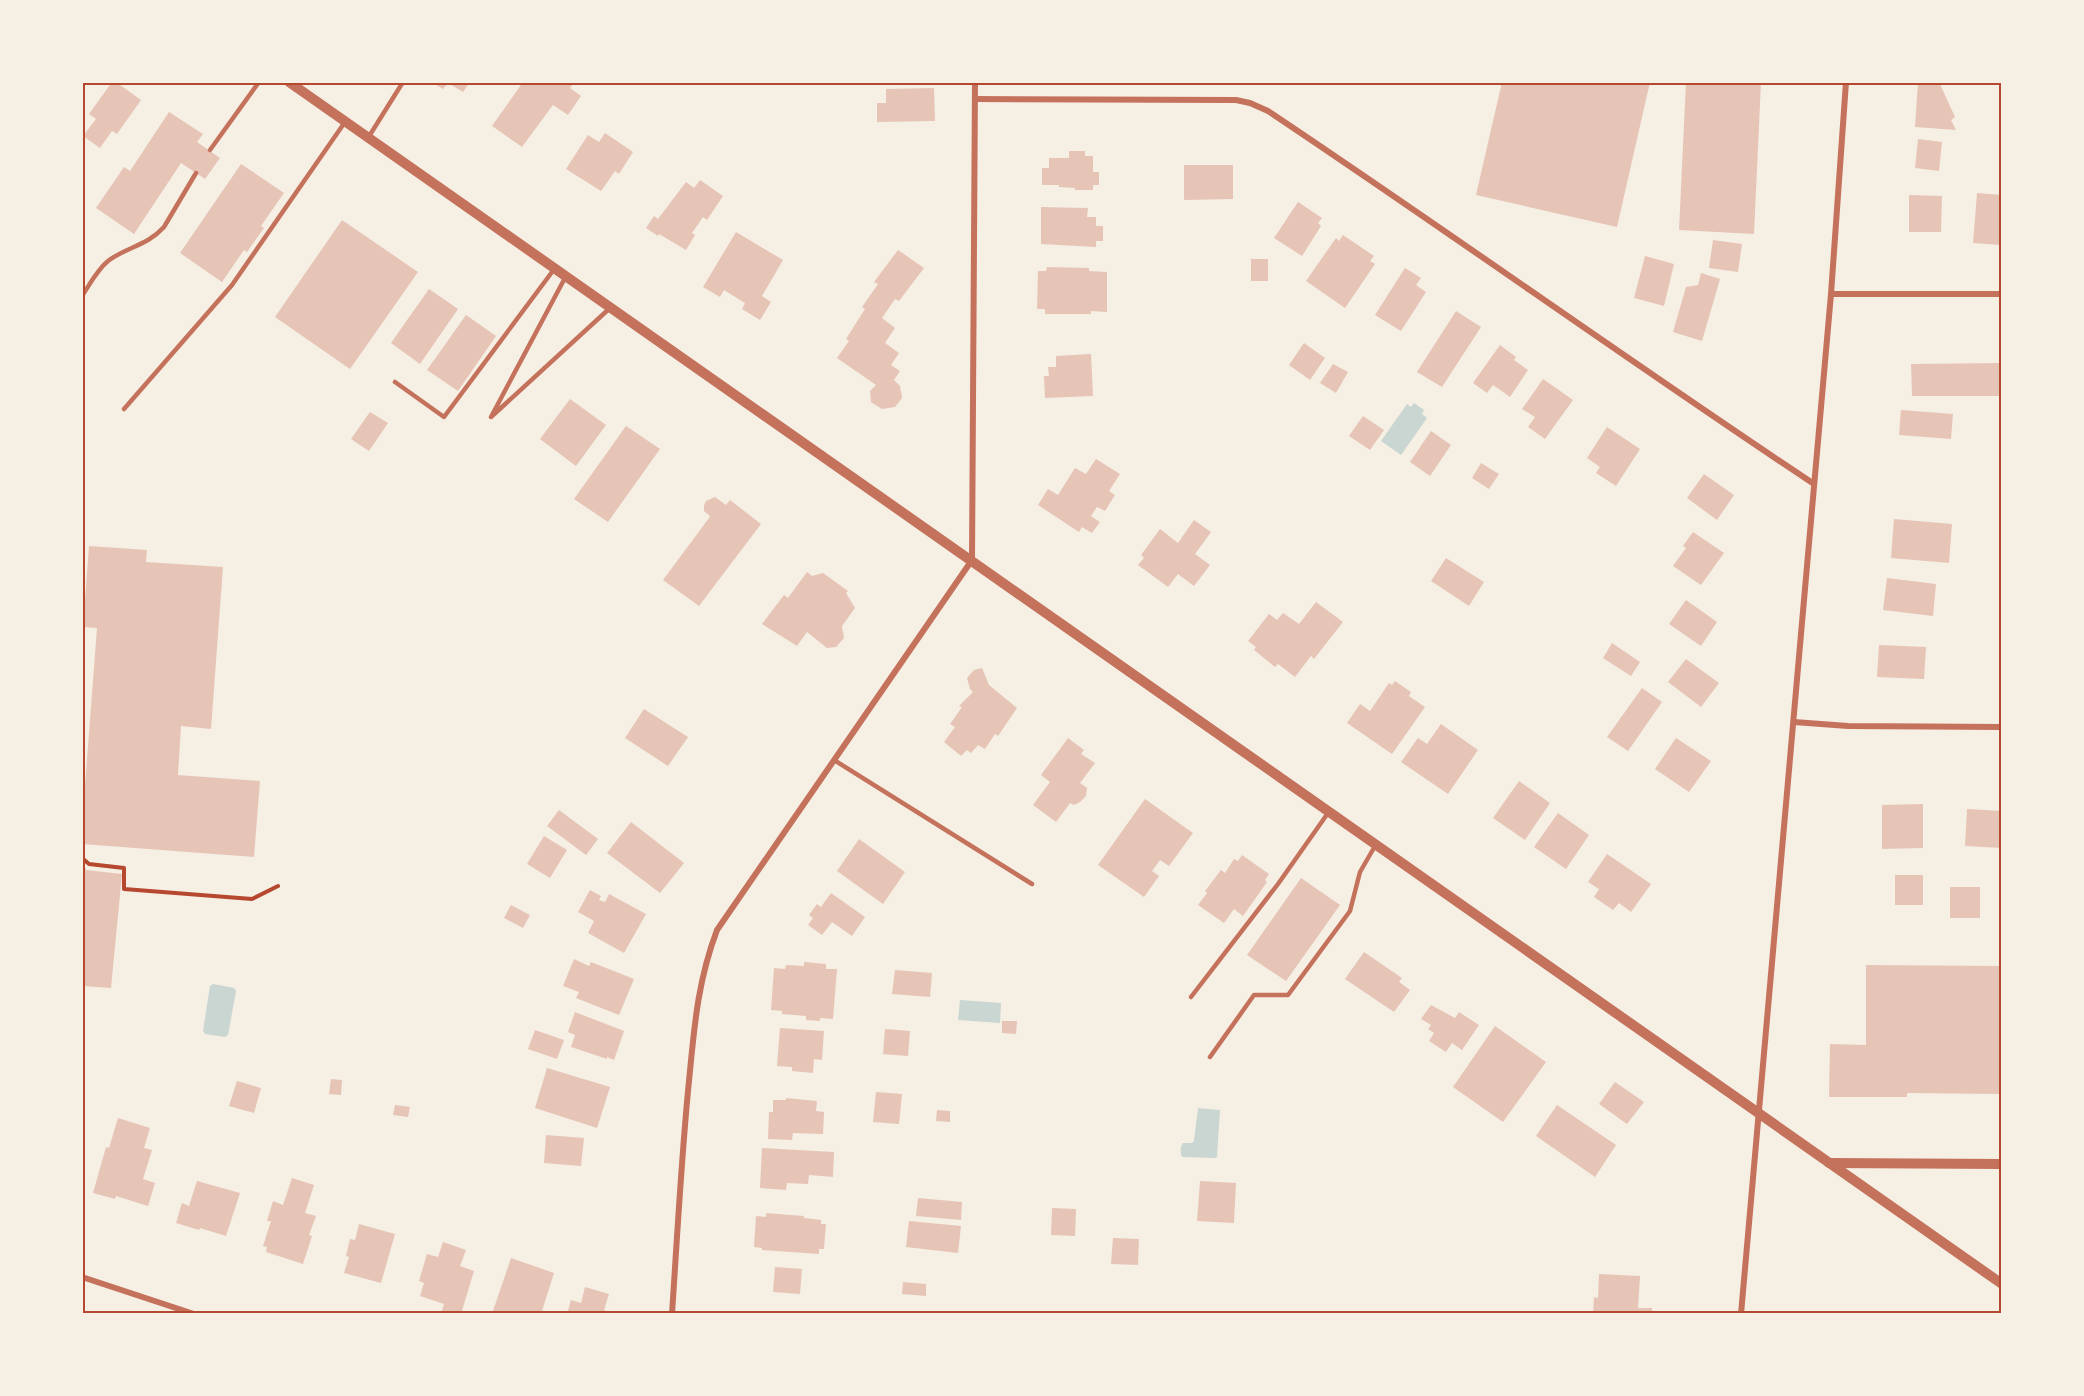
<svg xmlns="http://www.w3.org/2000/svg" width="2084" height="1396" viewBox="0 0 2084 1396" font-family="'DM Sans',sans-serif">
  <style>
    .water { fill: #c9d6d2 }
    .building { fill: #e6c5b7 }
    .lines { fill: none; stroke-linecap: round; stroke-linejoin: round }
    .path { stroke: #b5482f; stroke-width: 4 }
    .service { stroke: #c5725c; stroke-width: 4.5 }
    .minor { stroke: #c5725c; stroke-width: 6 }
    .tertiary { stroke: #c5725c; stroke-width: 10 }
    .neatline { fill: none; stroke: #b5482f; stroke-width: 2 }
  </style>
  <rect width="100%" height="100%" fill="#f6efe4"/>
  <!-- water -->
  <g class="water">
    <polygon points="1414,403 1424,410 1422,414 1427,418 1401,455 1381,441 1407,404 1411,407"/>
    <polygon points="213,984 234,988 236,991 228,1035 225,1037 205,1034 203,1031 210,986"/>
    <polygon points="960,1000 1001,1003 1000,1023 958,1020"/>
    <path d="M 1198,1108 L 1220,1110 L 1217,1157 L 1215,1158 L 1182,1157 C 1180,1152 1180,1147 1183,1143 L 1192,1143 L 1194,1141 Z"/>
  </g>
  <!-- building -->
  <g class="building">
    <polygon points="112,82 116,82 141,100 117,134 112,131 100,148 83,136 96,119 89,114"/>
    <polygon points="431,82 470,82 463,92 448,83 443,89"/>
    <polygon points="523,82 574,82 570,88 581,96 568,115 553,105 522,147 492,126"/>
    <polygon points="1502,82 1650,82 1617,227 1476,195"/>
    <polygon points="1686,82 1761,82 1754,234 1679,230"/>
    <polygon points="1918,82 1939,82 1955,117 1951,120 1956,130 1915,127"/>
    <polygon points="934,88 935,121 877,122 877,103 886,103 886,89"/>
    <polygon points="169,112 203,134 197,142 220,158 205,179 181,163 134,234 96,208 124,167 130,171"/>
    <polygon points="605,133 633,152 619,174 615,171 601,191 566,169 588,135 599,142"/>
    <polygon points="1918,139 1942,142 1939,171 1915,168"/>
    <polygon points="1069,151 1085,151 1085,156 1093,156 1093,172 1099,172 1099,185 1093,185 1093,190 1075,190 1075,188 1059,187 1059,185 1042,185 1042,168 1049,168 1049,158 1069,158"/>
    <polygon points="241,164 284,193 261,226 264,228 247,252 244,250 222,282 180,253"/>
    <polygon points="1184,165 1233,165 1233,199 1184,200"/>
    <polygon points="700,180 723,196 707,220 703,217 692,233 695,235 686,250 659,234 658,236 646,228 654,216 658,219 686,182 694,188"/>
    <polygon points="1977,193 2002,195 2000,245 1973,243"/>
    <polygon points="1909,195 1942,196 1941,232 1909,232"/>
    <polygon points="1298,202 1322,218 1318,223 1321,226 1302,256 1274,238"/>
    <polygon points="1041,207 1088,208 1087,217 1096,217 1096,226 1103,226 1103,241 1096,241 1096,247 1041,244"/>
    <polygon points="342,220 418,272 350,369 275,317"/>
    <polygon points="736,232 783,260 762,296 771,302 760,320 742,309 745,303 724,290 720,297 703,287"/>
    <polygon points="1343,235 1374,256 1370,261 1375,264 1345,308 1306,281 1336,238 1339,241"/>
    <polygon points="1713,240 1742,244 1738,272 1709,268"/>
    <polygon points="898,250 924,268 899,301 895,299 882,318 895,328 885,343 899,353 891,365 900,371 894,380 900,386 902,398 895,407 882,409 871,402 870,391 876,385 837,358 849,341 846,339 865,309 862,307 878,284 874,282"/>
    <polygon points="1645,256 1674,264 1664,306 1634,298"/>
    <rect x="1251" y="259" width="17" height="22"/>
    <polygon points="1047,267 1089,268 1089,271 1107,272 1107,312 1091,311 1091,314 1045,314 1045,309 1037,309 1038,271 1046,271"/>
    <polygon points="1405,268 1421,278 1416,285 1426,292 1401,331 1375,315"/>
    <polygon points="1701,273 1720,279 1702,341 1673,332 1686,287 1698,285"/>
    <polygon points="429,289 458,309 420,364 391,343"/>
    <polygon points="1456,311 1481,327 1442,387 1417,372"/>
    <polygon points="466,315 496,336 458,391 427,370"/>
    <polygon points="1304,343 1325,358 1310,380 1289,365"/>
    <polygon points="1500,345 1516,357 1514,360 1528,370 1510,397 1493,385 1487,393 1473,383"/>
    <polygon points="1091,354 1093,396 1045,398 1044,376 1049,376 1048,367 1056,367 1056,356"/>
    <polygon points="2002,363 2002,396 1912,396 1911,364"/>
    <polygon points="1333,364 1348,372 1336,393 1320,383"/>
    <polygon points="1543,379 1573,400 1545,439 1528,427 1535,417 1522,409"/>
    <polygon points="570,399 606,425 576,466 540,439"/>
    <polygon points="1901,410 1953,414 1951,439 1899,435"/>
    <polygon points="370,412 388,423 369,451 351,439"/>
    <polygon points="1363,416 1384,430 1370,450 1349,436"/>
    <polygon points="626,426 660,449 608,522 574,499"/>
    <polygon points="1607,427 1640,449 1616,486 1596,473 1600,467 1587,458"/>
    <polygon points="1431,431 1451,445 1430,476 1410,462"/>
    <polygon points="1096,459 1120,474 1109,491 1115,495 1105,511 1097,507 1091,516 1100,522 1092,533 1082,527 1079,532 1038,505 1048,489 1058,495 1075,468 1086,474"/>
    <polygon points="1481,463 1499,474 1489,489 1472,478"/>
    <polygon points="1704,474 1734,495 1717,520 1687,498"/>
    <polygon points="715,497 726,505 730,500 761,524 699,606 663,580 709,518 710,516 704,511 704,505 706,501"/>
    <polygon points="1894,519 1952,524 1949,563 1891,558"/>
    <polygon points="1194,520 1211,532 1195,554 1210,565 1194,586 1178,574 1168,587 1138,565 1144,558 1141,555 1160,529 1178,543"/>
    <polygon points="1693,532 1724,553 1701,585 1673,566 1686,548 1683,546"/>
    <polygon points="89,546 147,550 146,562 223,567 211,729 181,726 178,775 260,781 254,857 82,844 82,799 84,799 97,628 83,627"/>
    <polygon points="1446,558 1484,582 1469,606 1431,581"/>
    <polygon points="807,572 812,576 823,573 848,591 846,593 855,608 842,626 844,638 836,647 827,648 807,632 797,646 762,624 784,595 788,598"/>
    <polygon points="1887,578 1936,584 1933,616 1883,610"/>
    <polygon points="1686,600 1717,622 1701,646 1669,624"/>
    <polygon points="1316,602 1343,622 1314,659 1311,656 1295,677 1278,664 1275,667 1254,650 1256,647 1248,641 1269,614 1277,620 1283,613 1299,624"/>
    <polygon points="1612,643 1640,662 1631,676 1603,658"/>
    <polygon points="1879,645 1926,647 1924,679 1877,677"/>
    <polygon points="1686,659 1719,683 1701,707 1668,682"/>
    <polygon points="982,668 989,685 1017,708 998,736 995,734 985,749 978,745 971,753 967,750 961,756 944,742 955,727 950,724 962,707 959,706 973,692 970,689 967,678 974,670"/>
    <polygon points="1395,681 1411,692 1409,696 1425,707 1392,754 1347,723 1360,704 1370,711 1389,683 1392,685"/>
    <polygon points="1642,688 1662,702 1628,751 1607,737"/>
    <polygon points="644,709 688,737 668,766 625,738"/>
    <polygon points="1441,724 1478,750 1448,794 1401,762 1418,738 1427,744"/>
    <polygon points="1068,738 1084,750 1081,754 1095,763 1080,783 1087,788 1086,796 1080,802 1074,805 1070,803 1056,822 1033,805 1050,782 1041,775"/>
    <polygon points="1676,738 1711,761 1689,792 1655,769"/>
    <polygon points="1519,781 1550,803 1525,840 1493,818"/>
    <polygon points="1145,799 1193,833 1169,866 1160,860 1152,871 1159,876 1144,897 1098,865"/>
    <polygon points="1923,804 1923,848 1882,849 1882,805"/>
    <polygon points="1967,809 2002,811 2002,848 1965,846"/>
    <polygon points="559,810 598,839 586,855 547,826"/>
    <polygon points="1558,813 1589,835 1566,869 1534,847"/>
    <polygon points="631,822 684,863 660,893 607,853"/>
    <polygon points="544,836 567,850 550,878 527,864"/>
    <polygon points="859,839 905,872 883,904 837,871"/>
    <polygon points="1607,854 1651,884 1631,912 1619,903 1613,910 1594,897 1599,889 1588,882"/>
    <polygon points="1242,855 1269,874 1265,880 1267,882 1243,916 1234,909 1224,923 1198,905 1207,893 1205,891 1221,870 1225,873 1234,859 1238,861"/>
    <polygon points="82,868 86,868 86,870 122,874 111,988 82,986"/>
    <rect x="1895" y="875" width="28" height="30"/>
    <polygon points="1301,878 1340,905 1286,981 1247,955"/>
    <rect x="1950" y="887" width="30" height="31"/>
    <polygon points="590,890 601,896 599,900 605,902 609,894 646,914 624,953 588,933 594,921 578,912"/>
    <polygon points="831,893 865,917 852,936 832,922 822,935 808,925 813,918 809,915 817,904 821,907"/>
    <polygon points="511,905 530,915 523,928 504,918"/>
    <polygon points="1364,952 1402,978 1399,982 1410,990 1394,1012 1345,979"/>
    <polygon points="574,959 589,966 591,962 634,979 619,1015 576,998 579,992 563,986"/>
    <polygon points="804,962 826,964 826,969 837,969 833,1019 820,1018 820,1021 806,1020 806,1016 782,1014 782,1011 771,1010 774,968 785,969 786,965 804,966"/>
    <polygon points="1866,965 2002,966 2002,1094 1907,1093 1907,1097 1829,1097 1830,1044 1866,1045"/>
    <polygon points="895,970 932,973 930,997 892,994"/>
    <polygon points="1431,1005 1455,1018 1459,1012 1479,1025 1462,1050 1452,1043 1446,1052 1429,1041 1434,1033 1428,1029 1431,1025 1421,1019"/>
    <polygon points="575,1012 624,1031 614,1060 607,1057 607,1059 571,1047 575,1035 568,1032"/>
    <polygon points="1002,1021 1017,1021 1016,1034 1002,1033"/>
    <polygon points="1495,1026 1546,1062 1503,1122 1453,1087"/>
    <polygon points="780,1028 824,1031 822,1060 814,1059 813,1073 792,1071 792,1067 777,1066"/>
    <polygon points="885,1029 910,1031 908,1056 883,1054"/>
    <polygon points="535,1030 564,1040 557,1059 528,1049"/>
    <polygon points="547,1068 610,1087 597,1128 535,1108"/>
    <polygon points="331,1079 342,1080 341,1095 329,1094"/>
    <polygon points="237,1081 261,1088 254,1113 229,1106"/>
    <polygon points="1615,1082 1644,1102 1627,1124 1599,1104"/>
    <polygon points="876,1092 902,1094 899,1124 873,1122"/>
    <polygon points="786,1098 817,1101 816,1111 824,1112 823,1134 793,1133 792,1140 768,1139 769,1112 773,1112 773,1100 786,1100"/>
    <polygon points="395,1105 410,1107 408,1117 393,1115"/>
    <polygon points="1557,1105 1616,1145 1595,1177 1536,1136"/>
    <polygon points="937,1110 950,1111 950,1122 936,1121"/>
    <polygon points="118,1118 150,1128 144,1148 152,1150 143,1179 155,1183 148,1206 116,1196 115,1199 93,1193 106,1147 109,1148"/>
    <polygon points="546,1135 584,1138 581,1166 544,1163"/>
    <polygon points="762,1148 834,1152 833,1177 809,1175 808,1184 787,1183 786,1190 760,1188"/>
    <polygon points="292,1178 314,1185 305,1213 316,1216 309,1235 312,1236 303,1264 266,1252 267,1247 263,1246 271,1221 267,1221 273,1201 283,1205"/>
    <polygon points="197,1181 240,1193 226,1236 200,1228 199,1230 176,1223 182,1203 189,1206"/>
    <polygon points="1200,1181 1236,1183 1234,1223 1197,1221"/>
    <polygon points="918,1198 962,1202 961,1220 916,1216"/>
    <polygon points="1052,1208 1076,1209 1075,1236 1051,1235"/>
    <polygon points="766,1213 804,1216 804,1218 821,1220 821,1224 826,1224 824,1249 819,1249 819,1254 762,1250 762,1248 754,1247 756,1216 766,1217"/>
    <polygon points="909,1221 961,1226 958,1253 906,1247"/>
    <polygon points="359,1224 395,1234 381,1283 344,1273 349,1257 346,1256 350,1239 355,1240"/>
    <polygon points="1113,1238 1139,1239 1138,1265 1111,1264"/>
    <polygon points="443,1242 466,1250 460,1266 474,1271 461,1314 442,1311 444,1304 420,1296 424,1283 419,1281 427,1254 438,1257"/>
    <polygon points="511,1258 554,1273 541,1314 492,1314"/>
    <polygon points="775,1267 802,1269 800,1294 773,1292"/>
    <polygon points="1599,1274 1640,1276 1638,1308 1652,1308 1652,1314 1593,1314 1594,1297 1598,1298"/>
    <polygon points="903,1282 926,1284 926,1296 902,1294"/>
    <polygon points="585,1287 609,1294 604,1310 613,1314 567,1314 571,1300 581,1303"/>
  </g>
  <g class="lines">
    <!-- path -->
    <polyline class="path" points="82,858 89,864 124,868 124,889 252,899 278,886"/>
    <!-- service -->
    <g class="service">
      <polyline points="368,138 403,82"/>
      <polyline points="210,150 259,82"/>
      <polyline points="566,276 491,417 610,308"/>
      <path d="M 82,296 C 90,284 97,270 108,261 C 126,247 147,246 164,227 L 196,173"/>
      <polyline points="395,382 444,417 555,268"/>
      <polyline points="124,409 232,285 345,122"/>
      <polyline points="834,760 1032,884"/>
      <polyline points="1191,997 1278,884 1328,813"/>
      <polyline points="1210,1057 1254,995 1288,995 1350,911 1360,872 1375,846"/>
    </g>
    <!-- minor -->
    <g class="minor">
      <path d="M 975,99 L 1236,100 L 1250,103 L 1268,111 C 1451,233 1630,362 1814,484"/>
      <polyline points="1831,294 2002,294"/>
      <polyline points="1794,722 1848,726 2002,727"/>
      <polyline points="82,1277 194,1314"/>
      <path d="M 672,1314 C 677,1239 681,1165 688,1091 C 694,1033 696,986 717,930 L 972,560 L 975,82"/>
      <polyline points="1741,1314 1831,294 1846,82"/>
    </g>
    <!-- tertiary -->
    <g class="tertiary">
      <polyline points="289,82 2002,1284"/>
      <polyline points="1829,1163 2002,1164"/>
    </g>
  </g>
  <!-- border -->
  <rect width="2084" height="1396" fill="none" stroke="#f6efe4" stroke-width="168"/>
  <rect x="84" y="84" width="1916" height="1228" class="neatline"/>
</svg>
